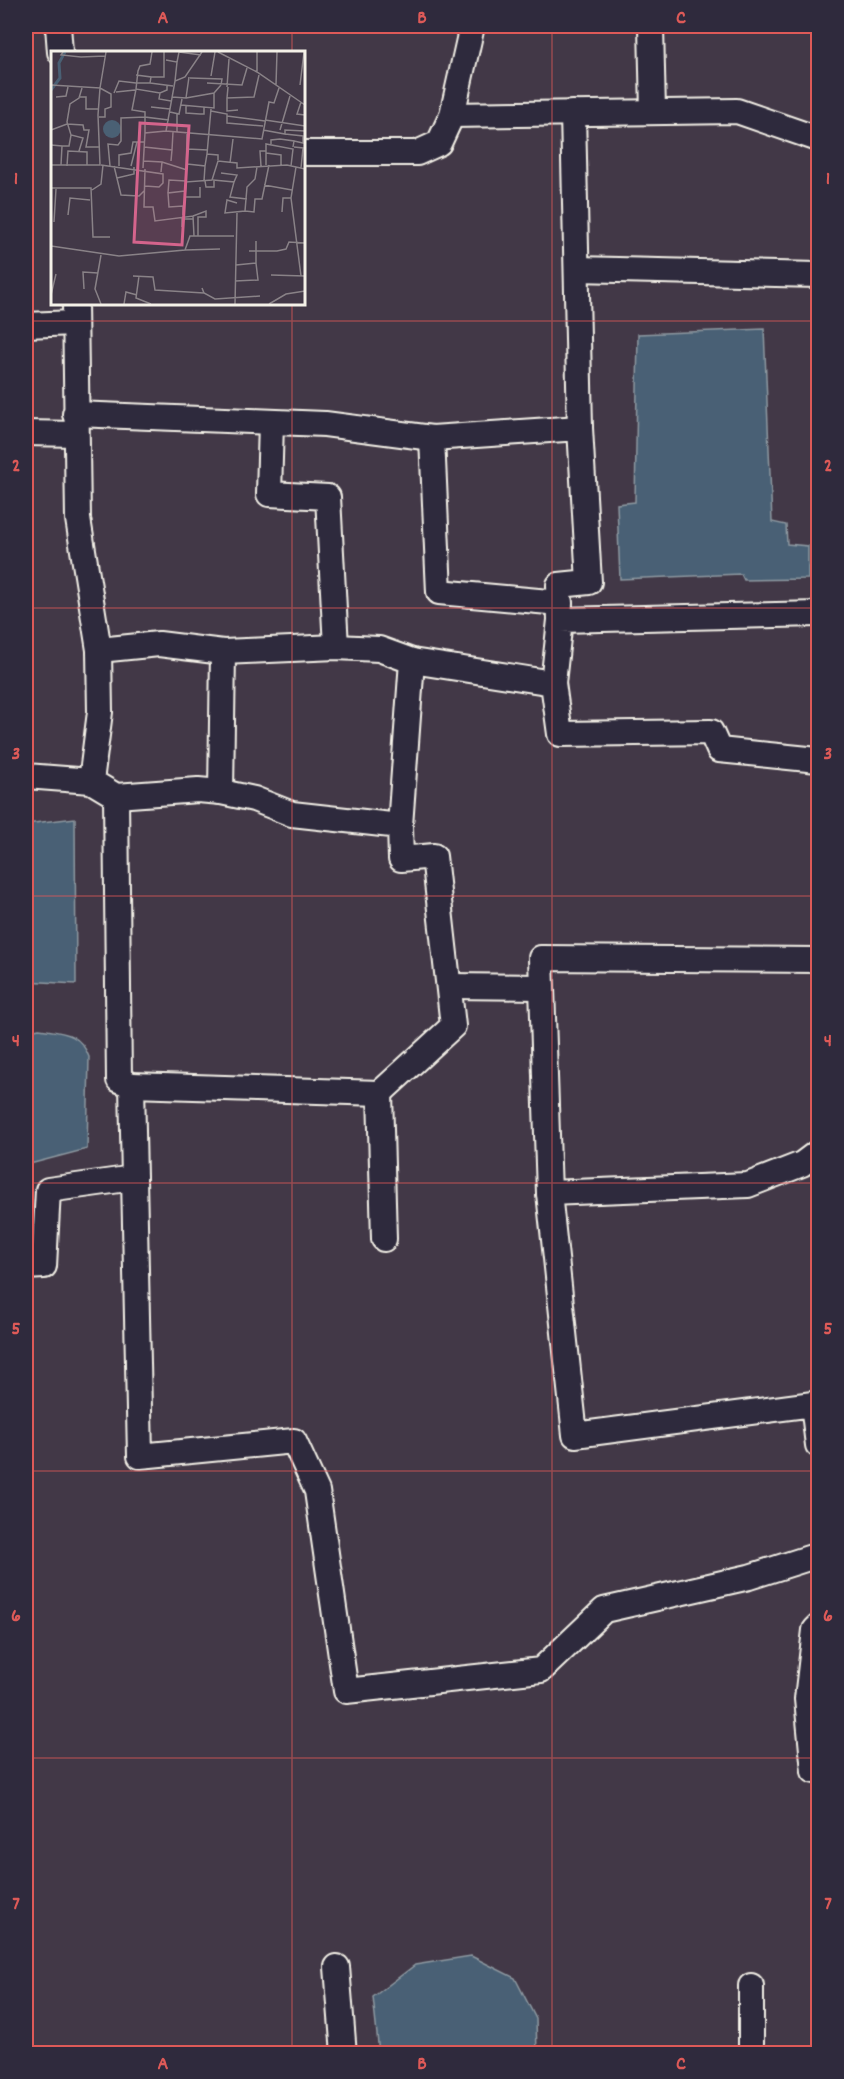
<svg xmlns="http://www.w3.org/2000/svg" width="844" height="2079" viewBox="0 0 844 2079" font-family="Dekko,sans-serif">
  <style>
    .water { fill: #4a6074; stroke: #8e9aa2; stroke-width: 1.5 }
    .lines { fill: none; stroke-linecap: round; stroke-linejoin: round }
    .street-casing { stroke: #f4f1e8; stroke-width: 28 }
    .street { stroke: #2f2a3d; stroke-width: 24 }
    .grid { fill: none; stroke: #de5a58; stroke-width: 1.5; stroke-opacity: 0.55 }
    .inset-river { fill: none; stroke: #4a6074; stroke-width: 3 }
    .inset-road { fill: none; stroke: #898287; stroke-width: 1.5 }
    .view { fill: #d4648c; fill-opacity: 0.15; stroke: #d4648c; stroke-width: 3 }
    .inset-edge { fill: none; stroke: #f4f1e8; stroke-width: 3 }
    .neatline { fill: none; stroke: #de5a58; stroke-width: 2 }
    .grid-label { font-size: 20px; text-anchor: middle; font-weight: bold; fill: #de5a58 }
  </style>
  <rect width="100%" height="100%" fill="#423847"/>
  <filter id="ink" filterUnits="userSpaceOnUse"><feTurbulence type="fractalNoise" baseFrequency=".0167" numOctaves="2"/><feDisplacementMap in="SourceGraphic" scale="12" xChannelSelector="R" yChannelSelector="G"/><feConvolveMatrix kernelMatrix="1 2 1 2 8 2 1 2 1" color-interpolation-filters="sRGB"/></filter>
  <g filter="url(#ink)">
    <!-- water -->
    <g class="water">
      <polygon points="764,329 772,522 786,525 787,544 808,546 808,579 744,580 741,574 620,579 617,504 635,502 638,334"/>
      <polygon points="75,818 76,984 26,981 26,824"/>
      <path d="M 39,1029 C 63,1033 80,1032 89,1057 L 87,1149 L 26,1165 L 26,1032 Z"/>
      <polygon points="471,1956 515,1978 536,2019 537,2053 379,2053 373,1997 415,1965"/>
    </g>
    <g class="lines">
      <defs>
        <g id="street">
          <polyline points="58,26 60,52"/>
          <polyline points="472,26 452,115 737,111 818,139"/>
          <polyline points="651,26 653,112"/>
          <polyline points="573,113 580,428"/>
          <polyline points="303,153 417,153 439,143 452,115"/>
          <polyline points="577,269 818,275"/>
          <polyline points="75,303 78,519 99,650 100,712 91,781"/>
          <polyline points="26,325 74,323"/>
          <polyline points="75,414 325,424 432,438 580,428 589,582 559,585 560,620"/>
          <polyline points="271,422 269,494 328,497 336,647"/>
          <polyline points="26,433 76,434"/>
          <polyline points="432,438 439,592 560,603"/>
          <polyline points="99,650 159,644 223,652 336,647 379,649 412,661 400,826"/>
          <polyline points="412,661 553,683 560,734 711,732 719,750 818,760"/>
          <polyline points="553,683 560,620 818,614"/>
          <polyline points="26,776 91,781 116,796 198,790 221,792 254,799 292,814 400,826 401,859 434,856 453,1026 380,1093 132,1085"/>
          <polyline points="221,792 223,652"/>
          <polyline points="116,796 119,1080 132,1085 140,1456 294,1441 317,1491 346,1691 541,1670 604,1610 749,1577 818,1555"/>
          <polyline points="449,986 542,987"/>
          <polyline points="380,1093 384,1239"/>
          <polyline points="818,1152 802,1164 748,1185 549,1193 575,1435 813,1404 818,1445"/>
          <polyline points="549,1193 541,958 818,960"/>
          <polyline points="26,1267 44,1266 48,1190 134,1178"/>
          <polyline points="814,1771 807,1699 815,1630 818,1627"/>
          <polyline points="337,1967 344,2054"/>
          <polyline points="751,1986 751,2054"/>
        </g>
      </defs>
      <!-- street casing -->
      <use href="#street" class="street-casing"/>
      <!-- street -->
      <use href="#street" class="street"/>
    </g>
  </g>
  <!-- grid -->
  <path class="grid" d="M 292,26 L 292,52M 552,26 L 552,2054M 292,303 L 292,2054M 26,321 L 818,321M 26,608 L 818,608M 26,896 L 818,896M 26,1183 L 818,1183M 26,1471 L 818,1471M 26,1758 L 818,1758"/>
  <!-- overview -->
  <g transform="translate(51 51)">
    <rect width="254" height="254" fill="#423847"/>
    <path d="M52 78a9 9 0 1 1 18 0a9 9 0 1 1-18 0Z" fill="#4a6074"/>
    <path class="inset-river" d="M 0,39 L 9,27 L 8,12 L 14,1"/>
    <path class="inset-road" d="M 12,1 L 10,4 L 30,6 L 54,5M 151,1 L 134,26 L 124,30 L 115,80 L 211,88 L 218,51 L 223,52 L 228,37M 167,1 L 206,21 L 254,54M 206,1 L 206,21M 115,9 L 126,11 L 124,30M 126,11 L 128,1 L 150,4M 160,25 L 164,1M 100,26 L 113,26 L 113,1M 139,27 L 171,28 L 170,34M 85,32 L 99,32 L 100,26 L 85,24M 99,32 L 122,35M 156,32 L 191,34 L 196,17M 0,34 L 49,37 L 55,1M 225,34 L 226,1M 249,34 L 253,1M 116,35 L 116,39 L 109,42 L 85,38 L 81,59 L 94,61 L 94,66 L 118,69M 176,36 L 178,8M 177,36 L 176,47 L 203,46 L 208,24M 85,38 L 87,20 L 89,15 L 99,13 L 101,1M 65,41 L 84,39M 63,42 L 68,30 L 85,32M 109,42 L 108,48 L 120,50M 5,46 L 15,45 L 17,36M 29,46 L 35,46 L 35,58 L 47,58M 121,46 L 135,47 L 138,26M 135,47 L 163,42 L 170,34M 176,47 L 176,60 L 187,59M 250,51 L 246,63 L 254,64M 130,54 L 163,57 L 163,42M 135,55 L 135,62 L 149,63 L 153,63 L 153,56M 100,56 L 119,58M 160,60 L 176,63 L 176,72 L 212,75M 119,61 L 128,63 L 131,48M 126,62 L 126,81M 176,65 L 214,70M 214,69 L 254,75M 0,79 L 16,73 L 32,74 L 33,79 L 38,79 L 35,96 L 49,96M 212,79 L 234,83 L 234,79 L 254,80M 229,79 L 239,45M 136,83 L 135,131 L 161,129 L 167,110 L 186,112 L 186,117 L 236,114 L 254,118M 234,83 L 252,85 L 252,92 L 243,90M 220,93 L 220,89 L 229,88 L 243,90 L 242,96M 0,94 L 11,95 L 10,114M 11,95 L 18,95 L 20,84M 93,96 L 121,99 L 120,110M 243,96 L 252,97 L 250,117M 136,98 L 157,99M 121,99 L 122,81M 28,100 L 32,87 L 20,84 L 16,71 L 19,53 L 28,47 L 31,37M 215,102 L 230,104 L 230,114M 156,103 L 160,58M 93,110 L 111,111 L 110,121M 111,111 L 136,119M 179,112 L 182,88M 136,113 L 154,115 L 153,130M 1,114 L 49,114 L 47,64 L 49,37 L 60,43 L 60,56 L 54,58 L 54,66 L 48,66M 50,114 L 112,123 L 112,132 L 108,136 L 94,135M 215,114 L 215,93 L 242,98 L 240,115M 16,115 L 17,100 L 36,101 L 36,114M 59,115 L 57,93 L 67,94 L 70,90 L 70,67 L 94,66 L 94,82M 63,115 L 70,144 L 88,145 L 93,140M 68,115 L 68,104 L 80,102 L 82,91 L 93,91M 80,115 L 86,91M 154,115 L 156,103 L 167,104 L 167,109M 210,115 L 209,100 L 215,100M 245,116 L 240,147 L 250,225M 92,117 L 94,82 L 115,80M 94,118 L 93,156 L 102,156 L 104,170 L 142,165 L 143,185M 170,122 L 186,124 L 183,131M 66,127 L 83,123 L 83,116M 162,129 L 183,131 L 179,146 L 196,148M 154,130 L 155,136 L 163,136 L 163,129M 135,131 L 134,146 L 149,146 L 149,136M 213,134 L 241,139M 0,137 L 40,137 L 42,186 L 59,186M 41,139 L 50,133 L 52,114M 117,142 L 118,129 L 135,130M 186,152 L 176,149 L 174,162 L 194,160 L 196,136 L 204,128 L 206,116M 194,160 L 203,161 L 204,148 L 211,148 L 218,114M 231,161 L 232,147 L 240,147M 17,164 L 19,147 L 39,149M 132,164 L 132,155 L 118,156 L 117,142 L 134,140M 142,165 L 155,160 L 155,166 L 147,166 L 147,185M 3,171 L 5,138M 131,176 L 131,168 L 142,168M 0,195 L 68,205 L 134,199 L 139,185 L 183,185M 134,199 L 169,198M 198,200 L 226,200 L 235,198 L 238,191 L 254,192M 185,214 L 205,212 L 205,190M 220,224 L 254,225M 82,225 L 102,226 L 104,239 L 153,242M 88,225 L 85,247 L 100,253M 184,230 L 207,229 L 205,212M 151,237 L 153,242 L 164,248 L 209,245M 33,238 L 32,221 L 47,222M 0,244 L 5,223M 50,253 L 44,238 L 50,204M 73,253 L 75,241 L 86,244M 184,253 L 186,162M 218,253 L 235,243 L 254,240"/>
    <path class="view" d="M 89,72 L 138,75 L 131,194 L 83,191 Z"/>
    <rect width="254" height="254" class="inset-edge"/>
  </g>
  <!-- margin -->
  <rect width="844" height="2079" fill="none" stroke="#2f2a3d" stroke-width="66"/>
  <rect x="33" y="33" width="778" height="2013" class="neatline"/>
  <g class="grid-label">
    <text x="163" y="23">A</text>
    <text x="422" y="23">B</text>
    <text x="681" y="23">C</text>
    <text x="16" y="184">1</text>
    <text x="828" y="184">1</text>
    <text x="16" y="471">2</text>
    <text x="828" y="471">2</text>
    <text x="16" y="759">3</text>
    <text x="828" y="759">3</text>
    <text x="16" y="1046">4</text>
    <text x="828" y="1046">4</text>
    <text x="16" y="1334">5</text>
    <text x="828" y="1334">5</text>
    <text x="16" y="1621">6</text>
    <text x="828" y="1621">6</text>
    <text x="16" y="1909">7</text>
    <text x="828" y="1909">7</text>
    <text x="163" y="2069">A</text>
    <text x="422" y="2069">B</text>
    <text x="681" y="2069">C</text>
  </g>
</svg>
